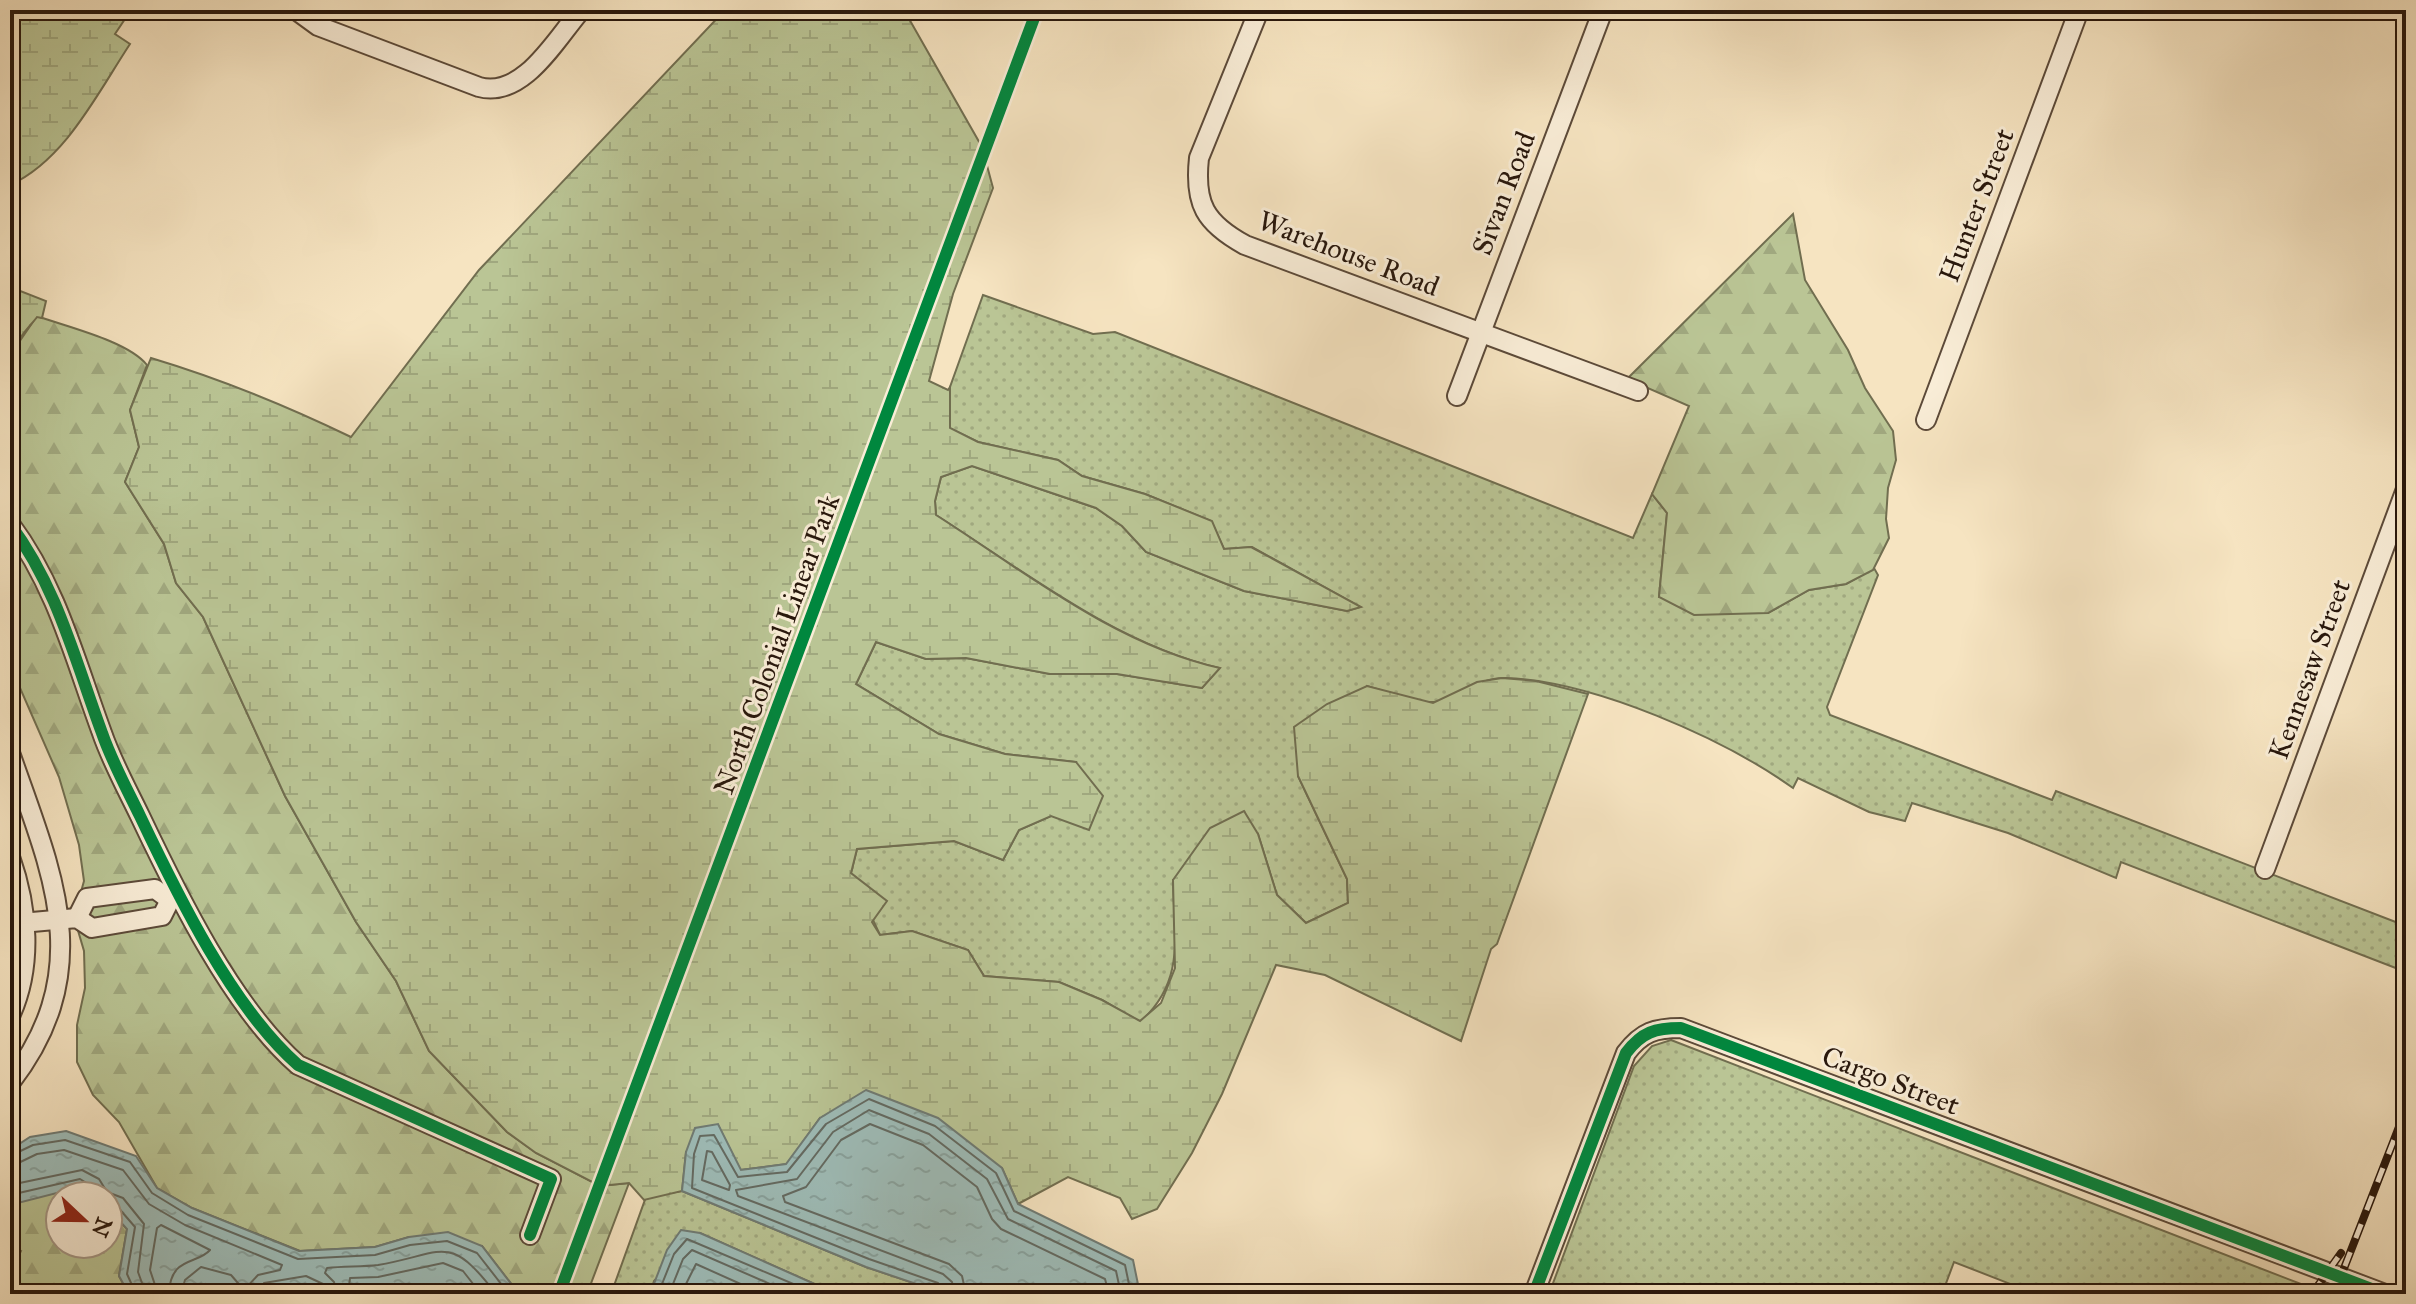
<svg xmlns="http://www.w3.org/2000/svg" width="2416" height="1304" viewBox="0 0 2416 1304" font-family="'IM FELL Great Primer',serif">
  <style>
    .grass { fill: url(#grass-dots); stroke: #716e50; stroke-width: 2 }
    .forest { fill: url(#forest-firs); stroke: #716e50; stroke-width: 2 }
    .wetland { fill: url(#wetland-marsh); stroke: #716e50; stroke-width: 2 }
    .water { fill: url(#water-ripples); stroke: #6f7b74; stroke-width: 2 }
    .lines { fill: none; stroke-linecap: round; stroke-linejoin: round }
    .shore { stroke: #636a62; stroke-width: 2 }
    .street-casing { stroke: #5c4a39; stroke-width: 22 }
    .street { stroke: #f9edd7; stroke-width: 18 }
    .rail-casing { stroke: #28170c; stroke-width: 8 }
    .rail { stroke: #f9edd7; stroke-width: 5; stroke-dasharray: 15; stroke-linecap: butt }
    .cycleway-casing { stroke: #f9edd7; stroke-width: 17 }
    .cycleway { stroke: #00873e; stroke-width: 12 }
    .labels { text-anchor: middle; stroke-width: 6; stroke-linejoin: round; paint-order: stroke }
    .street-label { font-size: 28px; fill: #28170c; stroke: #f9edd7 }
  </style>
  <defs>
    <pattern id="grass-dots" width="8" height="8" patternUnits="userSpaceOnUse" patternTransform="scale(2)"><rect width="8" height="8" fill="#bac595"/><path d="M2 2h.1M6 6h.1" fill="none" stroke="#a0a87f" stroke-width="1.8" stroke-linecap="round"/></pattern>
    <pattern id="forest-firs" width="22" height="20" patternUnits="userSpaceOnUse" patternTransform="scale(2)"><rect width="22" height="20" fill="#bac595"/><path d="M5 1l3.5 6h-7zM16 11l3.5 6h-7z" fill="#a0a87f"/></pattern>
    <pattern id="wetland-marsh" width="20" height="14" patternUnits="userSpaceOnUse" patternTransform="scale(2)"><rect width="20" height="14" fill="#bac595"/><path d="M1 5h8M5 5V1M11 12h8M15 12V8" fill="none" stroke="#a0a87f"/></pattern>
    <pattern id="water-ripples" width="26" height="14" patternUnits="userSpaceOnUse" patternTransform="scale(2)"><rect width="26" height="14" fill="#9ebdb9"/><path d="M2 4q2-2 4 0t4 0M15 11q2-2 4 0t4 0" fill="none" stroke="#88a29e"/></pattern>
  </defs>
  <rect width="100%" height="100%" fill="#f6e4c1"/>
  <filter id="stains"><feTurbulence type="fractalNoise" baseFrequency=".0025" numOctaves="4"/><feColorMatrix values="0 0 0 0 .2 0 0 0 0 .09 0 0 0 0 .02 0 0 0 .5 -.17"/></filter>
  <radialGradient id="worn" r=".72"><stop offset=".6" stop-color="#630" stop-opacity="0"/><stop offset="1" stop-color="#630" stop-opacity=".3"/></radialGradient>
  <!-- grass -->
  <g class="grass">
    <path d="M 983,295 L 1093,334 L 1115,332 L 1633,538 L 1652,494 L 1667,513 L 1659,597 L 1768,613 L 1809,590 L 1846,584 L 1874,568 L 1878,575 L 1827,707 L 1830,715 L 2052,800 L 2056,791 L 2406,926 L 2406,972 L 2121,862 L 2116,878 L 2008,833 L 1912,803 L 1905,821 L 1869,812 L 1798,778 L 1793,788 C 1723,738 1593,681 1506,678 C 1476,677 1453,702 1432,702 C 1412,703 1386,691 1367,686 L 1298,776 L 1347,879 L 1348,903 L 1306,923 L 1277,895 L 1258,834 L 1173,880 C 1174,936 1186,981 1140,1022 L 1102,1000 L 1059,982 L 984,976 L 968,950 L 912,931 L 880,935 L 851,873 L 857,849 L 954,841 L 1003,860 L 1019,830 L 1051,816 L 1076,762 L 1005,754 L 939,734 L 856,684 L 876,642 L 926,659 L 966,658 L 1050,674 L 1117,674 L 1202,688 L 1219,668 C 1116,644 1024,571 936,515 L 935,501 L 941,477 L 972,466 L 1096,508 L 1122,526 L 1146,552 L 1244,591 L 1347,611 L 1360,607 L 1252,547 L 1224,549 L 1211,521 L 1145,494 L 1082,476 L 1058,460 L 978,442 L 949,428 L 950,387 Z"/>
    <polygon points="1671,1040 2306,1286 2298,1294 2282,1294 2271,1286 2266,1294 2036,1294 1954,1262 1942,1294 1549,1294 1634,1066 1652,1046"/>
    <polygon points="682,1191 866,1267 946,1294 837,1294 700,1233 654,1281 650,1294 611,1294 646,1197"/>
  </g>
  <!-- forest -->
  <g class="forest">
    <polygon points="1793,214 1805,280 1848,350 1865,388 1893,431 1896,460 1888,488 1886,519 1889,538 1873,570 1846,584 1809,590 1768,613 1694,615 1659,597 1667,513 1652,494 1689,406 1627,379"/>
    <path d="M 37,316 C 67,327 128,341 147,365 L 130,410 L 139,447 L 125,482 L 164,544 L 176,583 L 203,617 L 285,796 L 356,922 L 396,981 L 429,1051 L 507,1132 L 536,1153 L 600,1186 L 629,1183 L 587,1294 L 519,1294 L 482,1246 L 409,1237 L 375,1247 L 300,1251 L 192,1208 L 157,1188 L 119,1122 L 93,1095 L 77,1062 L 77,1025 L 85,988 L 84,951 L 74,917 L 84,881 L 79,845 L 59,777 L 13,672 L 10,641 L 11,383 L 15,348 Z"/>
    <polygon points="80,1187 92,1196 60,1196 60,1244 108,1244 108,1208 127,1229 119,1276 129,1294 10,1294 10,1274 21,1251 10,1245 11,1203"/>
  </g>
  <!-- wetland -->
  <g class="wetland">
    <path d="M 10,10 L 131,10 L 115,34 L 130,44 C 97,94 65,160 10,185 Z"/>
    <path d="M 725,10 L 904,10 L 982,147 L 993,188 L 953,294 L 929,381 L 948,390 L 950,387 L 950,428 L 978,442 L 1058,460 L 1082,476 L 1145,494 L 1212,521 L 1224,549 L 1251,547 L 1361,607 L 1347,611 L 1244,591 L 1146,552 L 1122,526 L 1096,508 L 972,466 L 941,477 L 935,501 L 936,515 C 1025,572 1116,645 1220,668 L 1202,688 L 1117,674 L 1050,674 L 966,658 L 926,659 L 876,642 L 856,684 L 939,734 L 1005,754 L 1076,762 L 1103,796 L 1089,830 L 1051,816 L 1019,830 L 1003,860 L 954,841 L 857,849 L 851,873 L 887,901 L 872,922 L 880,935 L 912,931 L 968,950 L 984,976 L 1059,982 L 1102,1000 L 1140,1021 L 1161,1003 L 1175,968 L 1173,880 L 1210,828 L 1244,811 L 1258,834 L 1277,895 L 1306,923 L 1348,903 L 1347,879 L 1298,776 L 1294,727 L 1327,704 L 1367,686 L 1433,703 L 1477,682 L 1502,678 L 1536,681 L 1588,694 L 1497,944 L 1491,949 L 1461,1041 L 1325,975 L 1276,965 L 1222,1094 L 1192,1153 L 1157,1209 L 1132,1219 L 1120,1198 L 1068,1177 L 1018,1204 L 1002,1168 L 820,1118 L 787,1164 L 740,1170 L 718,1125 L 686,1152 L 682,1191 L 644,1200 L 629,1183 L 600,1186 L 536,1153 L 507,1132 L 429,1051 L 396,981 L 356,922 L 285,796 L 203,617 L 176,583 L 164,544 L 125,482 L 139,447 L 130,410 L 151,358 C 221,379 285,405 351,437 L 479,270 Z"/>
    <path d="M 10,287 L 46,301 L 42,318 L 37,317 C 30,326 19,337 15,347 C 0,393 30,469 10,520 Z"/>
    <polygon points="306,1284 324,1294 243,1294"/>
  </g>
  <!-- water -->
  <g class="water">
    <polygon points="866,1090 938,1118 1002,1168 1018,1204 1133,1260 1140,1294 946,1294 866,1267 682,1191 686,1152 695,1128 718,1124 741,1170 786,1164 820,1118"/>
    <polygon points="66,1131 136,1156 157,1188 192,1208 299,1251 375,1247 409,1237 448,1232 482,1246 519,1294 324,1294 306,1284 243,1294 231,1294 206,1284 196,1294 129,1294 119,1276 127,1229 108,1208 108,1196 92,1196 80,1187 10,1205 10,1150 30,1137"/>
    <polygon points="681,1230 700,1233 837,1294 650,1294 667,1250"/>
  </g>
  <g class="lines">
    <!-- shore -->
    <g class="shore">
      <polygon points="707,1151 712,1152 730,1185 729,1190 702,1180"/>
      <polyline points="10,1156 33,1145 65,1140 130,1162 152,1193 188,1215 298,1259 375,1255 410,1245 447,1241 477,1253 509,1294"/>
      <polyline points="10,1167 37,1154 64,1150 123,1170 149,1204 185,1225 282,1265 280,1270 258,1275 244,1290 231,1275 201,1267 185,1280 181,1294"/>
      <polyline points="10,1185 82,1170 99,1179 107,1192 123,1198 144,1224 138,1272 146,1294"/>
      <polyline points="10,1195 80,1179 93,1187 96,1196"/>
      <polyline points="108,1203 116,1205 135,1227 127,1274 136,1294"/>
      <path d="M 158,1294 L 150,1270 L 157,1228 L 161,1225 L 210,1250 C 197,1265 170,1256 169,1294"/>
      <polyline points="258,1294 264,1283 306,1276 323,1284 326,1294"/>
      <path d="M 336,1294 L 334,1282 L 325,1273 L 327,1268 C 344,1266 361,1267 378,1265 C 444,1254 448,1231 496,1294"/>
      <polyline points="348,1294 350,1278 378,1277 443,1263 463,1271 481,1294"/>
      <polyline points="658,1294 674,1254 687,1239 817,1294"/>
      <polyline points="669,1294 683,1259 692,1250 793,1294"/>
      <polyline points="681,1294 696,1264 763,1294"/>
      <polyline points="944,1294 938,1283 869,1259 692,1188 694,1154 700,1136 714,1135 738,1177 787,1172 826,1124 869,1099 935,1126 996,1173 1014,1211 1125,1265 1131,1294"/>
      <polyline points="954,1294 952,1282 943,1274 738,1196 736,1190 797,1179 833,1132 869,1110 929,1134 987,1179 1008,1219 1116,1271 1121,1294"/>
      <polyline points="966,1294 962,1276 949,1264 785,1202 783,1196 806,1187 841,1140 870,1124 923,1145 977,1187 992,1219 1001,1229 1105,1279 1109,1294"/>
    </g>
    <defs>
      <g id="street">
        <path d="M 296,10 L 318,26 L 479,87 C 523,99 556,39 581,10"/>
        <path d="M 1259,10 L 1199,158 C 1194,204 1205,223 1245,245 L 1638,391"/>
        <polyline points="1457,396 1603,10"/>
        <polyline points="1926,420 2079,10"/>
        <path d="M 10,524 C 57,587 75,660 102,733 C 112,762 127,789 140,816 C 178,896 232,1007 298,1065 L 551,1179 L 530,1235"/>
        <path d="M 10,753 C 52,873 98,969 10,1083"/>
        <path d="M 10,857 C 28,908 33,966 10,1016"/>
        <polyline points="2265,869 2406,489"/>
        <polyline points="77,918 87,898 155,889 170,900"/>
        <polyline points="10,924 77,918 92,928 162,916 170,900 178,897"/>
        <path d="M 1534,1294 L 1626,1053 C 1642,1032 1655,1028 1681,1028 L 2385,1294"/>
      </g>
    </defs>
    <!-- street casing -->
    <use href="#street" class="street-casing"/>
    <!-- street -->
    <use href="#street" class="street"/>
    <defs>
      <g id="rail">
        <polyline points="2312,1294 2341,1253"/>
        <polyline points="2334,1294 2406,1109"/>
      </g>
    </defs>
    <!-- rail casing -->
    <use href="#rail" class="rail-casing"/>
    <!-- rail -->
    <use href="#rail" class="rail"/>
    <defs>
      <g id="cycleway">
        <path d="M 10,524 C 57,587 75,660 102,733 C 112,762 127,789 140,816 C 178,896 232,1007 298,1065 L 551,1179 L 530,1235"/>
        <polyline points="559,1294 1037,10"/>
        <path d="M 1534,1294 L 1626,1053 C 1642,1032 1655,1028 1681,1028 L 2385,1294"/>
      </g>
    </defs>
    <!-- cycleway casing -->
    <use href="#cycleway" class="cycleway-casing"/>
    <!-- cycleway -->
    <use href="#cycleway" class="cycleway"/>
  </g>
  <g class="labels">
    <!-- street labels -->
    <g class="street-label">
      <text transform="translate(1503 193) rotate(-69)" y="10">Sivan Road</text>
      <text transform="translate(1976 205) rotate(-69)" y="10">Hunter Street</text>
      <text transform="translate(1349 253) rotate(21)" y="10">Warehouse Road</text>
      <text transform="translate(776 644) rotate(-70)" y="10">North Colonial Linear Park</text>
      <text transform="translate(2309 669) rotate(-70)" y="10">Kennesaw Street</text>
      <text transform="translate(1891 1080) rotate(21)" y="10">Cargo Street</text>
    </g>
  </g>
  <!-- margin -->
  <rect width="2416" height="1304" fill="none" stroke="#f6e4c1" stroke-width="40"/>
  <rect x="12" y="12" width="2392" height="1280" fill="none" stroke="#28170c" stroke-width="4"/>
  <rect x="20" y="20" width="2376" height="1264" fill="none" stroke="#28170c" stroke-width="2"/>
  <!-- north arrow -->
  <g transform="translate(84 1220) rotate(112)"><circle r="38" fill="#f9edd7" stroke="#a59786" stroke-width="2"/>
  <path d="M0-6L14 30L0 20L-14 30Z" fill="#8f2418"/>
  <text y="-12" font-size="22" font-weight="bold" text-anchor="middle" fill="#28170c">N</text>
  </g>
  <rect width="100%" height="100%" filter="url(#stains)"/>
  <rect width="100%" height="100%" fill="url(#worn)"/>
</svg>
